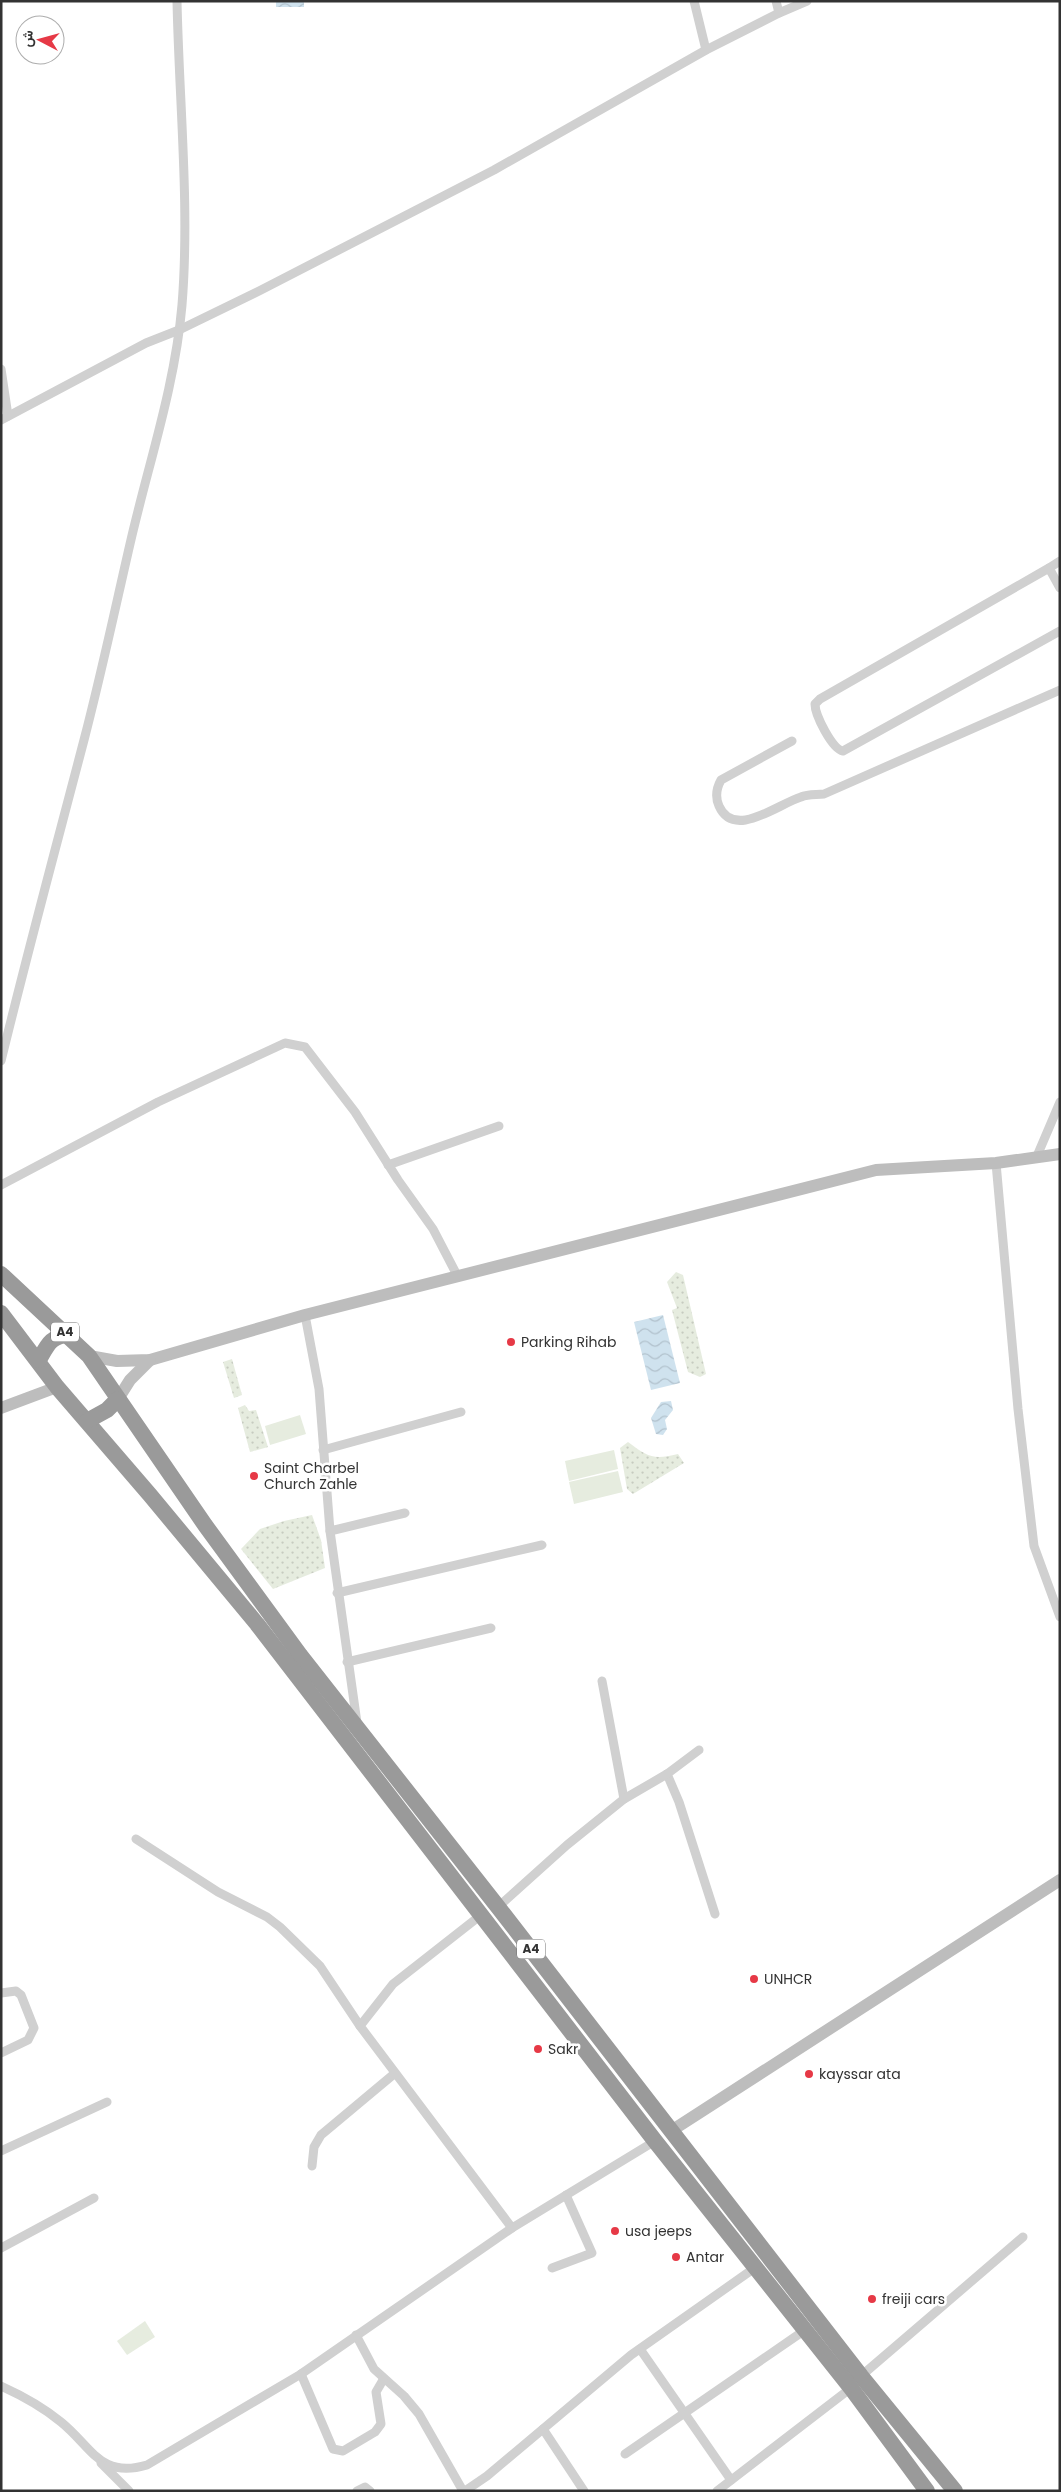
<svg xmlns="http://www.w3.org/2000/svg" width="1061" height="2492" viewBox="0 0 1061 2492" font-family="Poppins,Vazirmatn,sans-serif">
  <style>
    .grass { fill: url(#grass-dots) }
    .park { fill: #e6ecdf }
    .water { fill: url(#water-waves) }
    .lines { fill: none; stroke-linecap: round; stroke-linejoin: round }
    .street { stroke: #d0d0d0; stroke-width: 9 }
    .secondary { stroke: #bdbdbd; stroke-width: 12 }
    .highway { stroke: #9a9a9a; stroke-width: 16 }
    .poi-dot { fill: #e63946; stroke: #fff; stroke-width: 2 }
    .labels { text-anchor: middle; stroke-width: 5; stroke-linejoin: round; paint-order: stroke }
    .shield { fill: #fff; stroke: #707070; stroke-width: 1 }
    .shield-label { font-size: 12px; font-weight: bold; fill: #333 }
    .poi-label { font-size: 14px; fill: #333; stroke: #fff; text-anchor: start }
  </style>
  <defs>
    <pattern id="grass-dots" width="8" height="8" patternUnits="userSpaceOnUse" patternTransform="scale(1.25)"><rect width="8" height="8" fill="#e6ecdf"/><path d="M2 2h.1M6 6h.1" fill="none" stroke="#c6cbc0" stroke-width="1.8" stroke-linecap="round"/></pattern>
    <pattern id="water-waves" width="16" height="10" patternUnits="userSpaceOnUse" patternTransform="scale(1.25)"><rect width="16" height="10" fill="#cfe2ee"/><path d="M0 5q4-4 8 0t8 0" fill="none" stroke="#b2c2cd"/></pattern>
  </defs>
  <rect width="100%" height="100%" fill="#fff"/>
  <!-- grass -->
  <g class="grass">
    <polygon points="676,1272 683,1275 706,1374 700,1377 688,1372 672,1310 677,1308 667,1282"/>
    <polygon points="232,1359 242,1395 234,1398 223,1362"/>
    <polygon points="245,1405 249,1411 256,1410 268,1447 250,1452 238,1408"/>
    <path d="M 628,1442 C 648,1457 653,1460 678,1454 L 684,1463 L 633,1494 L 627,1489 L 620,1448 Z"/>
    <polygon points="312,1515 321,1540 325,1568 273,1589 241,1549 260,1529 284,1521"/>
  </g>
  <!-- park -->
  <g class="park">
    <polygon points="300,1415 306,1434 270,1445 265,1426"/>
    <polygon points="614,1450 618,1469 569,1481 565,1461"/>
    <polygon points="618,1471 623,1492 574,1504 569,1482"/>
    <polygon points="145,2321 155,2337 127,2355 117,2341"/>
  </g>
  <!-- water -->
  <g class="water">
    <rect x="276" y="1" width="28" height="6"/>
    <polygon points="663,1315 680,1383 651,1390 634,1322"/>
    <polygon points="671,1401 673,1410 665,1420 667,1429 663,1435 656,1434 651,1418 661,1402"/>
  </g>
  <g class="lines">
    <!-- street -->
    <g class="street">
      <polyline points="694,1 706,50"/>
      <polyline points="776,1 779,13 807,1"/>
      <polyline points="1,369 8,416"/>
      <polyline points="1,420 146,343 179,330 261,290 494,170 706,50 779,13"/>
      <polyline points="1049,568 1060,561"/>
      <path d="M 1060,588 L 1049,568 L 820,699 L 815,704 C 815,715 832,749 843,751 L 1060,631"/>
      <path d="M 792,741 L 721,780 C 716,789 715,797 719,806 C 734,840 778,804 801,797 C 808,794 816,795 824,794 L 1060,690"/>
      <path d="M 1,1061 C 27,954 56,847 84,740 C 101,675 115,609 130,544 C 148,465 175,387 182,305 C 190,207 179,100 177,1"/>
      <polyline points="1037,1156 1060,1102"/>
      <polyline points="996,1163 1018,1409 1034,1546 1060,1617"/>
      <polyline points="388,1165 499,1126"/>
      <polyline points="1,1185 158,1102 285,1043 305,1047 355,1112 398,1180 433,1229 458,1277"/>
      <polyline points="305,1315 319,1389 330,1531 357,1723"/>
      <polyline points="323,1450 461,1412"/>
      <polyline points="330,1531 405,1513"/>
      <polyline points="337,1593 542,1545"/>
      <polyline points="347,1662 491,1628"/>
      <polyline points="602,1681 624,1799"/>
      <polyline points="667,1774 679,1802 715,1914"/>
      <polyline points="136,1839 218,1892 267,1917 280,1927 320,1966 360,2026"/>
      <polyline points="498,1907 567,1845 624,1799 667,1774 699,1750"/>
      <polyline points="481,1915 393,1984 360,2026 512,2228"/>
      <polyline points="1,1993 16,1991 21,1995 34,2028 28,2040 1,2053"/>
      <polyline points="1,2151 107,2102"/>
      <polyline points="312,2166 314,2147 321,2135 394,2074"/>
      <polyline points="1,2248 94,2198"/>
      <polyline points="552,2268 592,2253 566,2195"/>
      <polyline points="356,2335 374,2369 404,2396 419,2414 463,2491"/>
      <polyline points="640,2349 731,2480"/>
      <polyline points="301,2374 333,2449 343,2451 375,2432 381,2424 376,2392 383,2380"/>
      <polyline points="861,2376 1023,2237"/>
      <path d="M 1,2386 C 23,2396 43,2407 61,2422 C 92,2447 100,2479 147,2465 L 301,2374 L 512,2228 L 655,2141"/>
      <polyline points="543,2429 584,2491"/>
      <polyline points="625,2454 805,2330"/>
      <polyline points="101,2463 129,2491"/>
      <polyline points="357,2491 365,2487 370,2491"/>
      <polyline points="465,2491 487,2476 631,2355 756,2267"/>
      <polyline points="717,2491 851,2388"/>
    </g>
    <!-- secondary -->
    <g class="secondary">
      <polyline points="89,1356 117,1361 150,1360 305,1315 876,1170 996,1163 1060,1154"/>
      <polyline points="118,1399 130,1380 150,1360"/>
      <polyline points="1,1408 57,1387"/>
      <polyline points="671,2131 1060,1880"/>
    </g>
    <!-- highway -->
    <g class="highway">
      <polyline points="1,1274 89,1356 205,1525 300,1655 498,1907 861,2376 955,2491"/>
      <polyline points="1,1313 57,1387 150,1495 257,1624 655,2141 851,2388 927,2491"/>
      <path d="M 39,1360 C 47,1346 51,1335 69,1335"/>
      <polyline points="87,1421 107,1410 118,1399"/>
    </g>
  </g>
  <!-- markers -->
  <g class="poi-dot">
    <circle cx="511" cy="1342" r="5"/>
    <circle cx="254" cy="1476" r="5"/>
    <circle cx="754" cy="1979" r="5"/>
    <circle cx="538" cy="2049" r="5"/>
    <circle cx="809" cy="2074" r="5"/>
    <circle cx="615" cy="2231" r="5"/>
    <circle cx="676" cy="2257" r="5"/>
    <circle cx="872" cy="2299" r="5"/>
  </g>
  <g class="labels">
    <!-- shield labels -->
    <g class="shield">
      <rect x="51" y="1322.5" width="28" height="19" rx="4"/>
      <rect x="517" y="1939.5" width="28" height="19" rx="4"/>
    </g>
    <g class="shield-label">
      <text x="65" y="1336">A4</text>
      <text x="531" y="1953">A4</text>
    </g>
    <!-- poi labels -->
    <g class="poi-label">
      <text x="521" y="1347">Parking Rihab</text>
      <text x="264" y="1473">Saint Charbel<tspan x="264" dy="16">Church Zahle</tspan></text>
      <text x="764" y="1984">UNHCR</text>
      <text x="548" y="2054">Sakr</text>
      <text x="819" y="2079">kayssar ata</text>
      <text x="625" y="2236">usa jeeps</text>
      <text x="686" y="2262">Antar</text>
      <text x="882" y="2304">freiji cars</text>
    </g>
  </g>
  <!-- border -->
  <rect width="1061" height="2492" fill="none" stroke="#333333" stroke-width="5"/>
  <!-- north arrow -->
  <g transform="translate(40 40) rotate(276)"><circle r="24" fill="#ffffff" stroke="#adadad"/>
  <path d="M0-4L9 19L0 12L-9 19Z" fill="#e63946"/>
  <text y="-8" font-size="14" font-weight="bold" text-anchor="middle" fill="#333333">ش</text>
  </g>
</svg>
